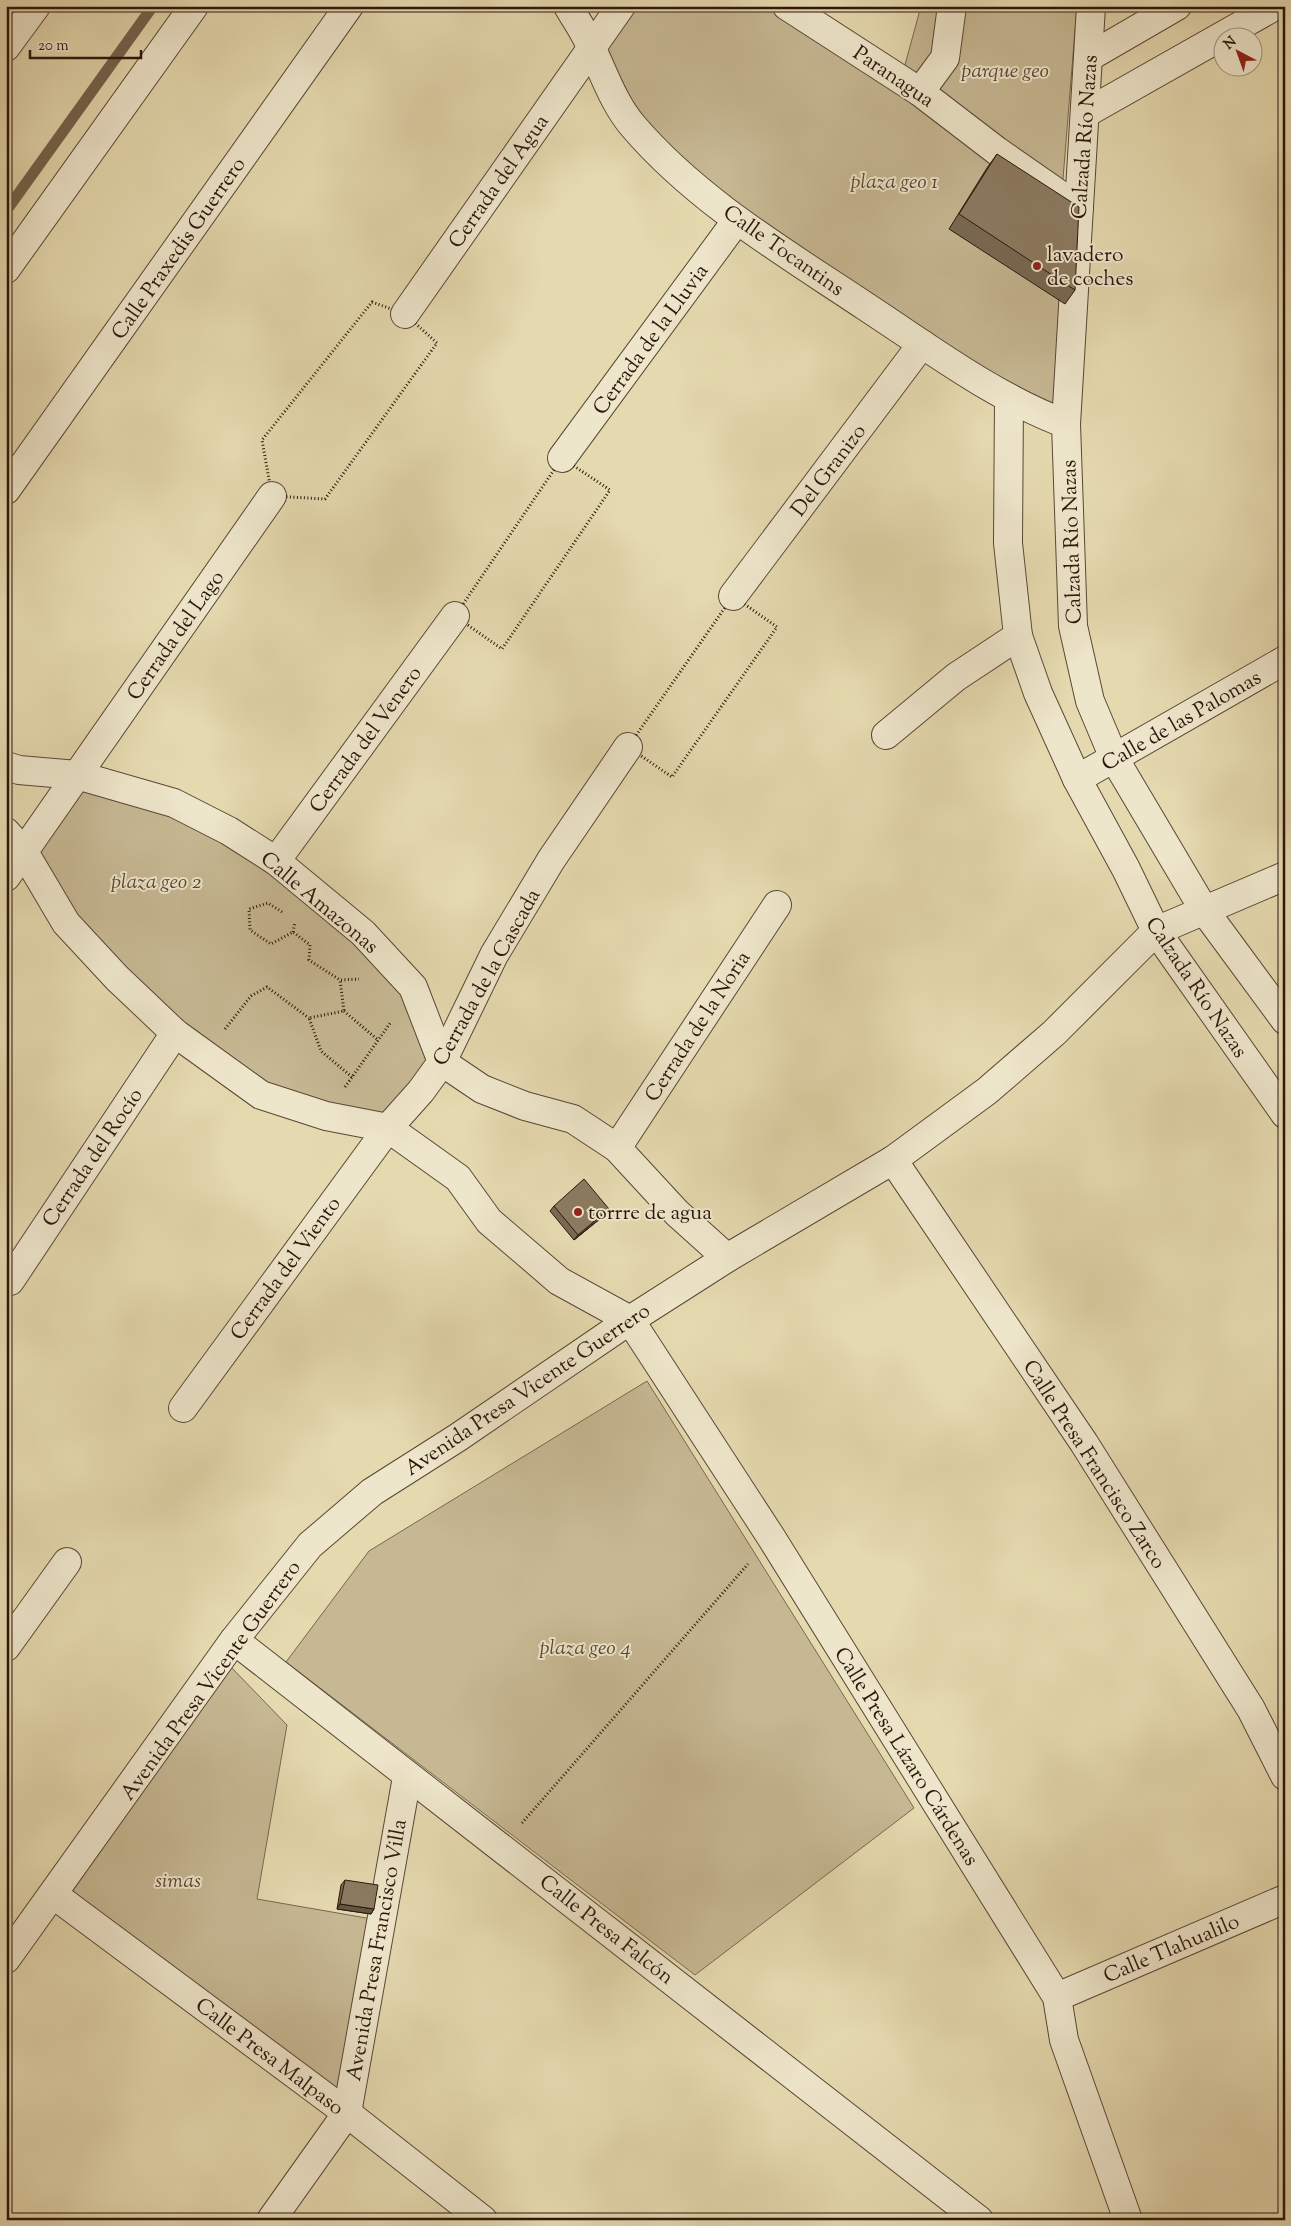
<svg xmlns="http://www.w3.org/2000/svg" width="1291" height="2226" viewBox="0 0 1291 2226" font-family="'Sorts Mill Goudy',serif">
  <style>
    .green { fill: #c6b893; stroke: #796750 }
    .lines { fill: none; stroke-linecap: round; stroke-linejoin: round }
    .stream { stroke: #75634d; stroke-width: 11 }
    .minor-casing { stroke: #5a4735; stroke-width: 30 }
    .path { stroke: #2c160c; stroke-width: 3; stroke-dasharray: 1 2.5; stroke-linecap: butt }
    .minor { stroke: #eee6cb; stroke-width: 28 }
    .wall { fill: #786a53; stroke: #2c160c }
    .shaded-wall { fill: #625644; stroke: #2c160c }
    .building { fill: #8c7b61; stroke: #2c160c }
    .poi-dot { fill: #8f2418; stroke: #eee6cb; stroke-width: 2 }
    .labels { text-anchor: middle; stroke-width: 4; stroke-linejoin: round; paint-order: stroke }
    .park-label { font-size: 21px; font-style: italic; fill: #5a4734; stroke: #eee6cb }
    .street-label { font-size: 21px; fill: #2c160c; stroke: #eee6cb }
    .poi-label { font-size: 21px; fill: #2c160c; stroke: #eee6cb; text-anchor: start }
  </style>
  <rect width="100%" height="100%" fill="#e5d9af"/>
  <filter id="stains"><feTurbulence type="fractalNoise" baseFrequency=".004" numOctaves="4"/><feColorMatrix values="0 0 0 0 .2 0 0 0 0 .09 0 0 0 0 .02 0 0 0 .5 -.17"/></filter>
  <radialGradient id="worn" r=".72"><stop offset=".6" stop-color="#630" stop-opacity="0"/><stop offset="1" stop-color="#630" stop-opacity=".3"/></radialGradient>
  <!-- green -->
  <g class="green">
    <polygon points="628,6 776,6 1072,211 1063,417 741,217 635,120 598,46"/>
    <polygon points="921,6 1077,6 1062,191 902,76"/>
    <polygon points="80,780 177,808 361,935 448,1044 386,1128 260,1090 175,1029 69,919 30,852"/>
    <polygon points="647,1381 914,1808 695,1975 286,1662 369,1551"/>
    <polygon points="231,1667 287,1725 257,1899 372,1919 346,2097 67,1899"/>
  </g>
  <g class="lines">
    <!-- stream -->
    <polyline class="stream" points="6,211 153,6"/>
    <defs>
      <g id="minor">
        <path d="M 568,6 C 576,20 586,34 592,49 C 604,74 614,104 633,126 C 696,200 784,252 865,306 C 929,348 994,397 1066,424"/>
        <polyline points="787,6 920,92 997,151 1079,208"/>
        <polyline points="1091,6 1066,424 1073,626 1090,701 1114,758 1204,910 1285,1020"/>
        <polyline points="6,47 36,6"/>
        <polyline points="1089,57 1177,6"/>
        <polyline points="920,92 945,58 952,6"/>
        <polyline points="1086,113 1275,6"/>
        <polyline points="6,269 194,6"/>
        <polyline points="405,314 621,6"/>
        <polyline points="1009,398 1008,543 1018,636 1038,693 1077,779 1126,869 1156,931 1285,1114"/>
        <polyline points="562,458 737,220"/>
        <polyline points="6,490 349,6"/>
        <polyline points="733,596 922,344"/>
        <polyline points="886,735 956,677 1018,636"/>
        <polyline points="6,766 19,770 77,775 174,803 229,831 276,861 363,933 413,987 442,1062 482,1089 525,1106 573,1119 617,1148 677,1213 727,1258"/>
        <polyline points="1077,779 1285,660"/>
        <polyline points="6,832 24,852 66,923 117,978 175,1033 261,1095 326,1116 388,1128 458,1178 489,1221 559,1281 630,1320 771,1537 1057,1997 1064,2040 1128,2220"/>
        <polyline points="276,861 455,616"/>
        <polyline points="6,877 272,496"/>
        <polyline points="617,1148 777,905"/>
        <polyline points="893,1160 1084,1443 1251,1709 1285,1776"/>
        <polyline points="10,1281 175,1033"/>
        <polyline points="183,1408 388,1128 421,1091 442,1062 494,955 551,860 628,747"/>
        <polyline points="234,1640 979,2220"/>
        <polyline points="6,1647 67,1562"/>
        <polyline points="54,1895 347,2113 483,2220"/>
        <polyline points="6,1959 234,1640 310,1545 372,1492 457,1438 630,1320 727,1258 893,1160 987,1091 1054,1033 1156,931 1285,876"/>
        <polyline points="1057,1997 1285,1899"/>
        <polyline points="271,2220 347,2113 407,1777"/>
      </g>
    </defs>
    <!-- minor casing -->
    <use href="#minor" class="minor-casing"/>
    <!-- path -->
    <g class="path">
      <polygon points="372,302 405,314 437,343 325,499 272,496 262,440"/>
      <polygon points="562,458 610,490 502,649 455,616"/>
      <polygon points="733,596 777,627 672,777 628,747"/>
      <polyline points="282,912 268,903 249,909 250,930 271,944 293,932 310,945 309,960 340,980"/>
      <polyline points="293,932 295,922"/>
      <polyline points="344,1011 378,1040"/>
      <polyline points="225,1029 251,996 267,987 309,1018"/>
      <polyline points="352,1077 321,1051 309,1018 344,1011 340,980 359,979"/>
      <polyline points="345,1087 391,1022"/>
      <polyline points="522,1823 748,1564"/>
    </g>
    <!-- minor -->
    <use href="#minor" class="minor"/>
  </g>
  <!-- wall -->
  <g class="wall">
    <polygon points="997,154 1075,290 1065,304 949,229 987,168"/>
    <polygon points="554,1206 609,1209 606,1214 574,1240 550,1211"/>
    <polygon points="345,1880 374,1909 371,1914 337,1909 341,1885"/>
  </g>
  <!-- shaded-wall -->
  <g class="shaded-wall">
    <polygon points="609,1209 606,1214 574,1240 578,1235"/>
    <polygon points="340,1904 374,1909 371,1914 337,1909"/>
  </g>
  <!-- building -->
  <g class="building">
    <polygon points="997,154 1079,207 1075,290 959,214"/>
    <polygon points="584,1179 609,1209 578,1235 554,1206"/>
    <polygon points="345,1880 378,1885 374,1909 340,1904"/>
  </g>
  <!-- markers -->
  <g class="poi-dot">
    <circle cx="1037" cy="266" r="5"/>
    <circle cx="578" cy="1212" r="5"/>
  </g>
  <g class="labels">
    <!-- park labels -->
    <g class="park-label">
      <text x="1005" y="77">parque geo</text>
      <text x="894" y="188">plaza geo 1</text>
      <text x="156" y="888">plaza geo 2</text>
      <text x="585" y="1654">plaza geo 4</text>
      <text x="178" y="1887">simas</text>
    </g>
    <!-- street labels -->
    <g class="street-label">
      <text transform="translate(894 76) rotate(34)" y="7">Paranagua</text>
      <text transform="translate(1084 137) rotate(-86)" y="7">Calzada Río Nazas</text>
      <text transform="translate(498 181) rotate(-55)" y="7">Cerrada del Agua</text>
      <text transform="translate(178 248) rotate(-55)" y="7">Calle Praxedis Guerrero</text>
      <text transform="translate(784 250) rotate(35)" y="7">Calle Tocantins</text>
      <text transform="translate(650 339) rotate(-54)" y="7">Cerrada de la Lluvia</text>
      <text transform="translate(828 470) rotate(-53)" y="7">Del Granizo</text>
      <text transform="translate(1071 542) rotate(-92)" y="7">Calzada Río Nazas</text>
      <text transform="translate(175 635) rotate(-55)" y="7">Cerrada del Lago</text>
      <text transform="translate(1181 720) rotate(-30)" y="7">Calle de las Palomas</text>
      <text transform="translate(365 739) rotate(-54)" y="7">Cerrada del Venero</text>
      <text transform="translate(320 902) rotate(40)" y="7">Calle Amazonas</text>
      <text transform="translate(486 977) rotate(-61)" y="7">Cerrada de la Cascada</text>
      <text transform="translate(1197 987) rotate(56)" y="7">Calzada Río Nazas</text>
      <text transform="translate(697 1026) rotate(-57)" y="7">Cerrada de la Noria</text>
      <text transform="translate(92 1157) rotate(-56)" y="7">Cerrada del Rocío</text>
      <text transform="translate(285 1268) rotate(-54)" y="7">Cerrada del Viento</text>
      <text transform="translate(527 1389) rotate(-34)" y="7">Avenida Presa Vicente Guerrero</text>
      <text transform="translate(1095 1464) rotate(57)" y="7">Calle Presa Francisco Zarco</text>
      <text transform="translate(210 1680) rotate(-54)" y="7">Avenida Presa Vicente Guerrero</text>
      <text transform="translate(907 1756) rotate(58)" y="7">Calle Presa Lázaro Cárdenas</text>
      <text transform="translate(607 1929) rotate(38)" y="7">Calle Presa Falcón</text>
      <text transform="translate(1171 1948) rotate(-23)" y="7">Calle Tlahualilo</text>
      <text transform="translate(376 1950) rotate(-80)" y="7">Avenida Presa Francisco Villa</text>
      <text transform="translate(270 2056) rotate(37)" y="7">Calle Presa Malpaso</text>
    </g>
    <!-- poi labels -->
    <g class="poi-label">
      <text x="1047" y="261">lavadero<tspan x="1047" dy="24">de coches</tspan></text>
      <text x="588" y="1219">torrre de agua</text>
    </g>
  </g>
  <!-- margin -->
  <rect width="1291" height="2226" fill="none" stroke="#e5d9af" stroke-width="25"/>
  <rect x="8" y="8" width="1276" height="2211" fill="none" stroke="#2c160c" stroke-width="2.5"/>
  <rect x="12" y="12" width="1266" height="2201" fill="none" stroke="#2c160c"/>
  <!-- north arrow -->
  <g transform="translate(1238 52) rotate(319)"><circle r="24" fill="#eee6cb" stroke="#a0937f"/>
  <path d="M0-4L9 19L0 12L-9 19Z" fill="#8f2418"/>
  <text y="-8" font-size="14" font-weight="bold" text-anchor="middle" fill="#2c160c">N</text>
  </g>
  <!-- scale -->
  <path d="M30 50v8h111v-8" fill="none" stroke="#2c160c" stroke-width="2.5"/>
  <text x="38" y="50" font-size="15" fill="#2c160c" stroke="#eee6cb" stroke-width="4" paint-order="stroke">20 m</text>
  <rect width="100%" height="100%" filter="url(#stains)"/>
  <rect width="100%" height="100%" fill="url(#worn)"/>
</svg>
